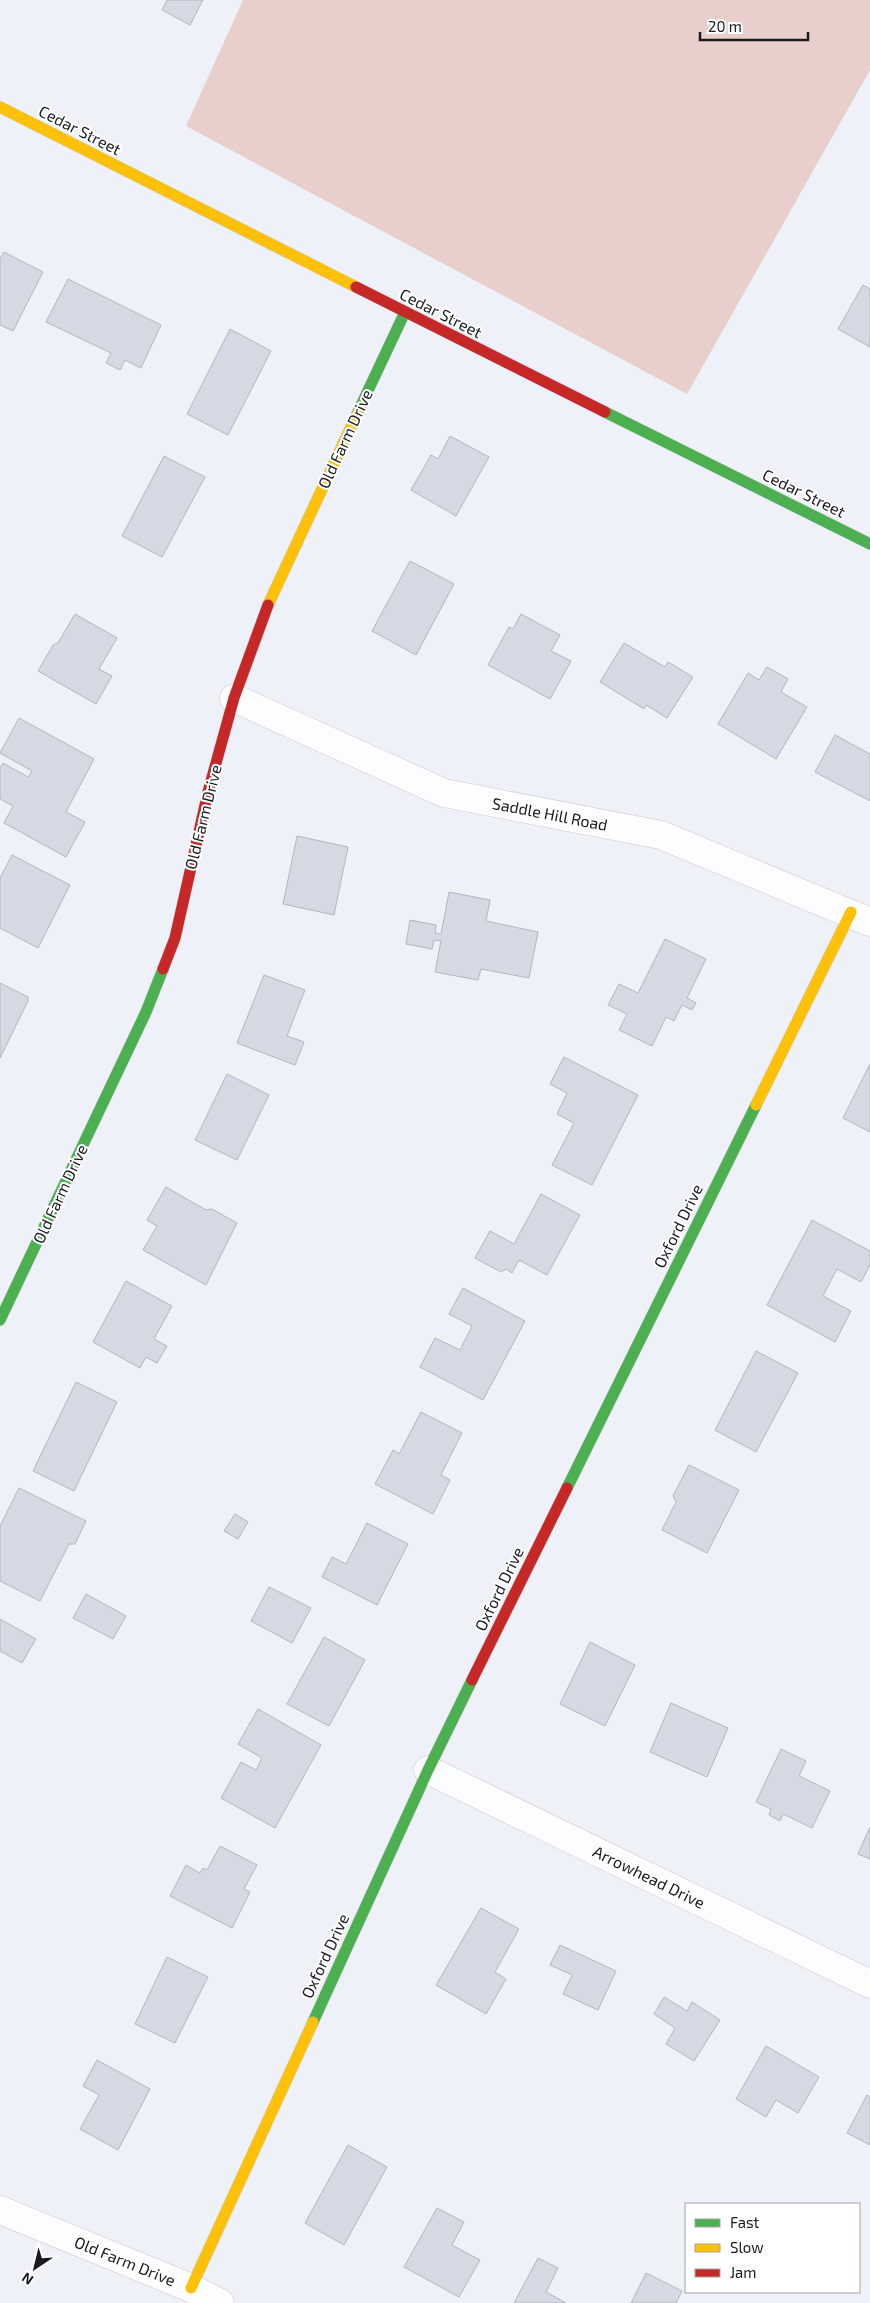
<svg xmlns="http://www.w3.org/2000/svg" width="870" height="2303" viewBox="0 0 870 2303" font-family="'Exo 2',sans-serif">
  <style>
    .forest { fill: #e8cfcc }
    .building { fill: #d5d9e4; stroke: #b4b6bb }
    .lines { fill: none; stroke-linecap: round; stroke-linejoin: round }
    .street-casing { stroke: #c9cbd1; stroke-width: 29 }
    .fast-casing { stroke: #c9cbd1; stroke-width: 12 }
    .slow-casing { stroke: #c9cbd1; stroke-width: 12 }
    .jam-casing { stroke: #c9cbd1; stroke-width: 12 }
    .street { stroke: #fcfdfe; stroke-width: 28 }
    .fast { stroke: #4caf50; stroke-width: 11 }
    .slow { stroke: #ffc107; stroke-width: 11 }
    .jam { stroke: #c62828; stroke-width: 11 }
    .labels { text-anchor: middle; stroke-width: 4; stroke-linejoin: round; paint-order: stroke }
    .street-label { font-size: 16px; fill: #181a1e; stroke: #fff }
  </style>
  <rect width="100%" height="100%" fill="#eef1f8"/>
  <!-- forest -->
  <polygon class="forest" points="243,0 870,0 870,70 687,394 186,126"/>
  <!-- building -->
  <g class="building">
    <polygon points="167,0 203,0 190,25 162,10"/>
    <polygon points="4,252 43,272 13,331 0,325 0,258"/>
    <polygon points="68,279 161,325 141,368 125,360 120,370 106,363 111,353 46,322"/>
    <polygon points="863,285 870,289 870,347 838,329"/>
    <polygon points="230,329 271,351 228,435 187,414"/>
    <polygon points="450,436 489,457 456,516 411,490 431,455 438,459"/>
    <polygon points="164,456 205,477 162,557 122,536"/>
    <polygon points="410,561 454,584 416,655 372,631"/>
    <polygon points="75,614 117,638 99,669 112,676 96,704 38,671 53,645 58,643"/>
    <polygon points="521,614 560,635 551,651 571,661 550,699 488,665 509,627 513,629"/>
    <polygon points="624,643 665,667 668,662 693,677 667,718 646,705 644,709 600,682"/>
    <polygon points="767,667 788,679 781,692 807,707 776,759 718,724 748,673 759,680"/>
    <polygon points="19,718 94,759 66,812 85,822 66,857 4,823 13,806 0,799 0,768 3,763 28,777 32,771 0,753"/>
    <polygon points="835,735 870,754 870,801 815,772"/>
    <polygon points="297,836 348,847 334,915 283,904"/>
    <polygon points="12,855 70,885 38,948 0,928 0,878"/>
    <polygon points="449,892 490,900 486,921 538,932 529,978 481,969 478,980 435,972 441,941 434,940 432,949 406,944 410,920 436,925 435,933 441,934"/>
    <polygon points="665,939 706,959 687,998 696,1003 692,1010 682,1005 674,1021 666,1017 652,1046 619,1030 627,1014 608,1005 619,984 638,993"/>
    <polygon points="264,975 305,990 287,1036 304,1042 295,1065 237,1043"/>
    <polygon points="0,983 28,997 28,1001 0,1058"/>
    <polygon points="564,1057 638,1095 592,1185 552,1165 574,1123 557,1114 567,1093 550,1084"/>
    <polygon points="870,1064 870,1132 843,1118"/>
    <polygon points="227,1074 269,1095 237,1160 195,1140"/>
    <polygon points="166,1187 206,1210 212,1209 237,1223 206,1285 143,1250 157,1226 147,1220"/>
    <polygon points="541,1194 580,1215 547,1275 519,1260 512,1273 506,1269 501,1272 475,1258 490,1231 514,1244"/>
    <polygon points="812,1220 870,1251 870,1265 861,1282 837,1269 823,1296 851,1311 835,1342 767,1305"/>
    <polygon points="126,1281 172,1306 154,1339 167,1346 157,1363 146,1357 140,1368 93,1342"/>
    <polygon points="463,1288 525,1321 483,1400 420,1367 435,1338 460,1350 472,1326 449,1314"/>
    <polygon points="756,1351 798,1373 756,1452 715,1430"/>
    <polygon points="76,1382 117,1402 74,1491 33,1471"/>
    <polygon points="421,1412 462,1433 441,1475 450,1480 433,1514 375,1484 393,1450 399,1454"/>
    <polygon points="689,1465 739,1490 707,1553 662,1530 676,1502 673,1496"/>
    <polygon points="19,1488 86,1521 75,1544 69,1544 40,1601 0,1581 0,1526"/>
    <polygon points="235,1514 248,1522 238,1539 224,1531"/>
    <polygon points="367,1523 408,1544 377,1605 322,1577 332,1557 346,1564"/>
    <polygon points="269,1587 311,1608 292,1643 251,1621"/>
    <polygon points="86,1594 126,1616 113,1639 73,1618"/>
    <polygon points="0,1619 36,1639 22,1663 0,1651"/>
    <polygon points="324,1637 365,1660 329,1726 287,1704"/>
    <polygon points="590,1642 635,1665 605,1726 560,1704"/>
    <polygon points="671,1703 728,1728 707,1777 650,1752"/>
    <polygon points="258,1709 321,1745 275,1828 221,1798 241,1762 256,1770 262,1758 238,1744"/>
    <polygon points="781,1749 806,1761 799,1776 830,1791 812,1828 783,1814 780,1821 769,1815 771,1809 756,1802"/>
    <polygon points="870,1827 870,1859 858,1854"/>
    <polygon points="220,1846 257,1865 244,1889 250,1892 232,1928 170,1896 186,1865 200,1873 203,1868 207,1870"/>
    <polygon points="481,1908 519,1929 495,1972 506,1979 486,2014 436,1985"/>
    <polygon points="560,1945 616,1971 598,2010 563,1994 572,1975 550,1965"/>
    <polygon points="167,1957 208,1977 175,2043 135,2024"/>
    <polygon points="664,1997 687,2011 692,2002 720,2020 694,2061 666,2044 675,2028 654,2014"/>
    <polygon points="766,2046 819,2077 798,2113 776,2100 766,2117 736,2099"/>
    <polygon points="97,2060 150,2089 118,2150 80,2129 99,2095 83,2086"/>
    <polygon points="867,2095 870,2097 870,2145 847,2133"/>
    <polygon points="348,2145 387,2167 344,2245 305,2223"/>
    <polygon points="437,2208 464,2222 452,2245 480,2260 459,2297 404,2267"/>
    <polygon points="538,2258 558,2268 546,2292 566,2303 514,2303"/>
    <polygon points="646,2273 682,2291 676,2303 631,2303"/>
  </g>
  <g class="lines">
    <defs>
      <g id="street">
        <polyline points="234,698 444,793 661,835 870,922"/>
        <polyline points="428,1770 870,1984"/>
        <polyline points="0,2210 191,2288 220,2303"/>
      </g>
      <g id="fast">
        <polyline points="605,412 870,544"/>
        <polyline points="357,414 405,312"/>
        <polyline points="0,1320 146,1012 163,969"/>
        <polyline points="567,1488 756,1105"/>
        <polyline points="313,2022 428,1770 472,1680"/>
      </g>
      <g id="slow">
        <polyline points="0,107 356,287"/>
        <polyline points="268,605 357,414"/>
        <polyline points="756,1105 851,912"/>
        <polyline points="191,2288 313,2022"/>
      </g>
      <g id="jam">
        <polyline points="356,287 605,412"/>
        <polyline points="163,969 175,938 208,792 234,698 268,605"/>
        <polyline points="472,1680 567,1488"/>
      </g>
    </defs>
    <!-- street casing -->
    <use href="#street" class="street-casing"/>
    <!-- fast casing -->
    <use href="#fast" class="fast-casing"/>
    <!-- slow casing -->
    <use href="#slow" class="slow-casing"/>
    <!-- jam casing -->
    <use href="#jam" class="jam-casing"/>
    <!-- street -->
    <use href="#street" class="street"/>
    <!-- fast -->
    <use href="#fast" class="fast"/>
    <!-- slow -->
    <use href="#slow" class="slow"/>
    <!-- jam -->
    <use href="#jam" class="jam"/>
  </g>
  <g class="labels">
    <!-- street labels -->
    <g class="street-label">
      <text transform="translate(80 130) rotate(27)" y="6">Cedar Street</text>
      <text transform="translate(441 313) rotate(27)" y="6">Cedar Street</text>
      <text transform="translate(345 439) rotate(-65)" y="6">Old Farm Drive</text>
      <text transform="translate(804 493) rotate(26)" y="6">Cedar Street</text>
      <text transform="translate(550 814) rotate(11)" y="6">Saddle Hill Road</text>
      <text transform="translate(203 817) rotate(-76)" y="6">Old Farm Drive</text>
      <text transform="translate(60 1194) rotate(-65)" y="6">Old Farm Drive</text>
      <text transform="translate(678 1226) rotate(-64)" y="6">Oxford Drive</text>
      <text transform="translate(499 1589) rotate(-64)" y="6">Oxford Drive</text>
      <text transform="translate(649 1877) rotate(26)" y="6">Arrowhead Drive</text>
      <text transform="translate(325 1956) rotate(-65)" y="6">Oxford Drive</text>
      <text transform="translate(125 2261) rotate(22)" y="6">Old Farm Drive</text>
    </g>
  </g>
  <!-- legend -->
  <rect x="685" y="2203" width="175" height="90" fill="#ffffff" stroke="#a3a3a5"/>
  <rect x="695" y="2219" width="25" height="8" fill="#4caf50" stroke="#a3a3a5"/>
  <text x="730" y="2228" font-size="15" fill="#181a1e">Fast</text>
  <rect x="695" y="2244" width="25" height="8" fill="#ffc107" stroke="#a3a3a5"/>
  <text x="730" y="2253" font-size="15" fill="#181a1e">Slow</text>
  <rect x="695" y="2269" width="25" height="8" fill="#c62828" stroke="#a3a3a5"/>
  <text x="730" y="2278" font-size="15" fill="#181a1e">Jam</text>
  <!-- north arrow -->
  <g transform="translate(35 2268) rotate(215)" stroke="#ffffff" stroke-width="4" paint-order="stroke">
  <path d="M0-4L9 19L0 12L-9 19Z" fill="#181a1e"/>
  <text y="-8" font-size="14" font-weight="bold" text-anchor="middle" fill="#181a1e">N</text>
  </g>
  <!-- scale -->
  <path d="M700 32v8h108v-8" fill="none" stroke="#181a1e" stroke-width="2.5"/>
  <text x="708" y="32" font-size="15" fill="#181a1e" stroke="#ffffff" stroke-width="4" paint-order="stroke">20 m</text>
</svg>
